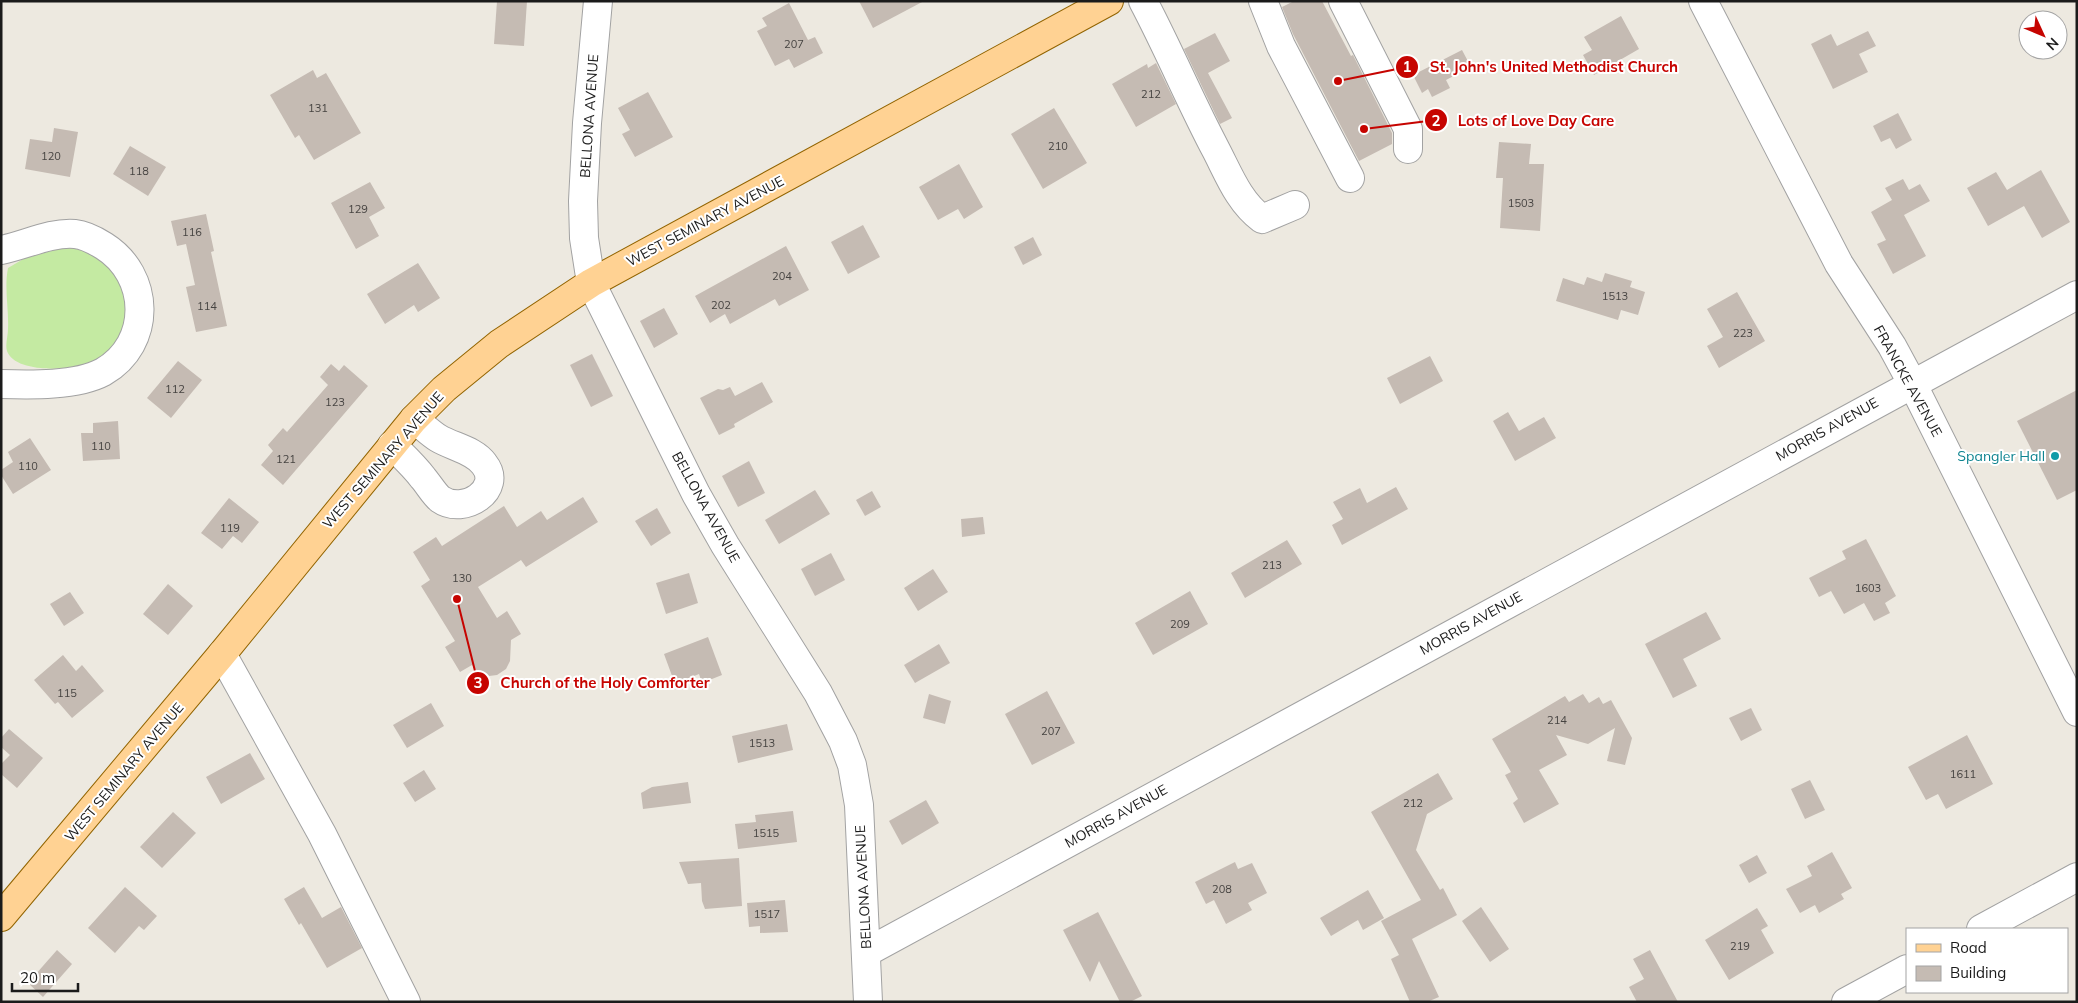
<svg xmlns="http://www.w3.org/2000/svg" width="2078" height="1003" viewBox="0 0 2078 1003" font-family="Mulish,sans-serif">
  <style>
    .grass { fill: #c4eaa2 }
    .building { fill: #c5bbb3 }
    .lines { fill: none; stroke-linecap: round; stroke-linejoin: round }
    .minor-casing { stroke: #a2a2a2; stroke-width: 30 }
    .major-casing { stroke: #926400; stroke-width: 30 }
    .minor { stroke: #fff; stroke-width: 28 }
    .major { stroke: #ffd293; stroke-width: 28 }
    .culture-dot { fill: #0f9aa8; stroke: #fff; stroke-width: 2 }
    .labels { text-anchor: middle; stroke-width: 4; stroke-linejoin: round; paint-order: stroke }
    .number-label { font-size: 11px; fill: #464341 }
    .street-label { font-size: 14px; fill: #1b1b1b; stroke: #fff }
    .culture-label { font-size: 14px; fill: #0d838f; stroke: #fff; text-anchor: end }
    .leader { fill: none; stroke: #c60400; stroke-width: 2 }
    .callout-dot { fill: #c60400; stroke: #fff; stroke-width: 2 }
    .mark-label { font-size: 15px; text-anchor: middle; font-weight: bold; fill: #fff }
    .callout-label { font-size: 15px; text-anchor: middle; font-weight: bold; fill: #c60400; stroke: #fff; stroke-width: 4; stroke-linejoin: round; paint-order: stroke }
  </style>
  <rect width="100%" height="100%" fill="#ede9e0"/>
  <!-- grass -->
  <path class="grass" d="M 66,247 C 80,250 94,252 105,261 C 137,284 133,327 108,354 C 92,371 16,377 7,351 C 5,345 8,336 8,329 C 9,309 4,288 8,268 L 25,258 Z"/>
  <!-- building -->
  <g class="building">
    <polygon points="497,1 527,1 524,46 494,44"/>
    <polygon points="859,1 924,1 873,28"/>
    <polygon points="1294,1 1322,1 1351,56 1353,55 1392,133 1392,144 1359,161 1293,34 1282,7"/>
    <polygon points="789,3 808,40 815,37 823,53 794,68 789,59 775,66 757,31 767,26 762,18"/>
    <polygon points="1621,16 1639,49 1594,75 1583,55 1592,50 1584,37"/>
    <polygon points="1868,31 1876,46 1859,54 1868,72 1833,89 1811,44 1831,34 1837,46"/>
    <polygon points="1215,33 1230,61 1208,73 1232,118 1220,124 1184,49"/>
    <polygon points="1462,50 1471,67 1446,80 1450,88 1432,97 1428,89 1422,93 1413,75"/>
    <polygon points="1156,63 1176,104 1136,127 1112,84 1147,64 1148,68"/>
    <polygon points="313,70 317,78 326,73 361,133 314,160 299,135 295,138 270,95"/>
    <polygon points="648,92 673,137 635,157 622,134 630,130 618,108"/>
    <polygon points="1054,108 1087,163 1043,189 1011,134"/>
    <polygon points="1898,113 1912,140 1896,149 1890,138 1881,142 1873,126"/>
    <polygon points="54,128 78,132 70,177 25,169 30,139 52,142"/>
    <polygon points="1499,142 1531,144 1529,164 1544,164 1540,231 1500,228 1503,178 1496,178"/>
    <polygon points="130,146 166,167 148,196 113,174"/>
    <polygon points="959,164 983,207 964,219 958,209 938,220 919,187"/>
    <polygon points="2041,170 2070,222 2042,238 2024,206 1988,226 1967,188 1996,172 2007,190"/>
    <polygon points="1903,179 1909,190 1920,184 1930,201 1904,215 1926,256 1893,274 1877,244 1886,240 1871,212 1892,200 1885,188"/>
    <polygon points="370,182 385,208 369,217 379,236 356,249 331,203"/>
    <polygon points="206,214 214,251 211,252 227,326 196,332 186,287 195,285 186,244 177,246 171,221"/>
    <polygon points="863,225 880,257 848,274 831,242"/>
    <polygon points="1033,237 1042,255 1023,265 1014,247"/>
    <polygon points="786,246 809,290 779,306 775,299 730,324 725,314 710,323 695,296"/>
    <polygon points="418,263 440,298 418,312 414,305 385,324 367,294"/>
    <polygon points="1605,273 1632,281 1630,287 1645,292 1638,315 1621,310 1618,320 1556,301 1563,278 1584,285 1587,277 1602,282"/>
    <polygon points="1737,292 1765,341 1719,368 1707,346 1723,337 1707,309"/>
    <polygon points="664,308 678,334 654,348 640,321"/>
    <polygon points="592,354 613,396 591,407 570,365"/>
    <polygon points="1430,356 1443,381 1400,404 1387,378"/>
    <polygon points="178,361 202,380 171,418 147,398"/>
    <polygon points="331,364 339,371 344,365 368,386 283,485 261,465 273,451 268,445 283,428 287,432 328,385 320,377"/>
    <polygon points="762,382 773,402 734,424 735,427 719,435 700,398 718,389 723,390 730,387 735,396"/>
    <polygon points="2077,390 2077,490 2057,500 2017,421"/>
    <polygon points="1508,412 1519,431 1544,417 1556,438 1515,461 1493,421"/>
    <polygon points="118,421 120,459 83,461 81,433 93,433 93,423"/>
    <polygon points="30,438 51,470 13,494 1,475 1,470 13,462 8,452"/>
    <polygon points="749,461 765,493 738,507 722,476"/>
    <polygon points="1396,487 1408,509 1342,545 1332,525 1343,519 1333,502 1360,488 1367,503"/>
    <polygon points="815,490 830,514 779,544 765,520"/>
    <polygon points="872,491 881,507 865,516 856,500"/>
    <polygon points="583,497 598,522 526,567 521,560 478,587 497,618 507,611 521,634 511,640 510,661 506,669 497,675 489,676 479,673 472,665 460,672 445,647 455,641 421,586 430,580 413,552 436,537 442,546 504,506 517,527 541,511 547,520"/>
    <polygon points="229,498 259,522 242,543 233,536 222,549 201,533"/>
    <polygon points="657,508 671,533 651,546 635,521"/>
    <polygon points="983,517 985,534 962,537 961,519"/>
    <polygon points="1866,539 1896,596 1885,603 1890,613 1874,621 1864,603 1844,614 1831,591 1819,597 1809,578 1846,559 1842,551"/>
    <polygon points="1287,540 1302,564 1245,598 1231,573"/>
    <polygon points="831,553 845,580 815,596 801,569"/>
    <polygon points="933,569 948,592 918,611 904,588"/>
    <polygon points="689,573 698,603 666,614 656,583"/>
    <polygon points="168,584 193,606 168,635 143,614"/>
    <polygon points="1190,591 1208,624 1153,655 1135,623"/>
    <polygon points="70,592 84,613 64,626 50,604"/>
    <polygon points="1706,612 1721,639 1683,659 1697,686 1673,698 1645,644"/>
    <polygon points="708,637 722,675 702,683 699,674 675,684 664,654"/>
    <polygon points="939,644 950,663 915,683 904,665"/>
    <polygon points="63,655 76,671 82,665 104,691 72,718 58,702 55,704 34,680"/>
    <polygon points="1047,691 1075,743 1032,765 1005,714"/>
    <polygon points="929,694 951,701 945,724 923,718"/>
    <polygon points="1583,694 1589,703 1599,697 1603,704 1611,700 1632,738 1625,765 1607,761 1615,728 1588,744 1556,735 1567,755 1539,770 1559,804 1524,823 1513,803 1518,799 1505,775 1511,772 1492,739 1565,696 1569,702"/>
    <polygon points="431,703 444,726 407,748 393,725"/>
    <polygon points="1751,708 1762,730 1741,741 1729,718"/>
    <polygon points="787,724 793,750 738,763 732,736"/>
    <polygon points="9,729 43,758 17,788 1,774 1,764 10,755 1,747 1,738"/>
    <polygon points="1967,735 1993,784 1946,809 1938,794 1926,800 1908,767"/>
    <polygon points="250,753 265,779 221,804 206,777"/>
    <polygon points="424,770 436,789 415,802 403,783"/>
    <polygon points="1438,773 1453,799 1427,814 1416,850 1440,890 1443,888 1457,915 1412,939 1439,997 1427,1002 1410,1002 1391,959 1399,955 1381,921 1421,900 1371,812"/>
    <polygon points="1810,780 1825,810 1805,819 1791,789"/>
    <polygon points="688,782 691,803 643,809 641,793 652,787"/>
    <polygon points="926,800 939,823 902,845 889,821"/>
    <polygon points="793,811 797,842 738,849 735,824 756,822 755,815"/>
    <polygon points="173,812 196,833 162,868 140,847"/>
    <polygon points="1832,852 1852,888 1841,894 1844,899 1819,913 1815,905 1800,913 1786,889 1812,876 1807,866"/>
    <polygon points="1757,855 1767,873 1749,883 1739,865"/>
    <polygon points="739,858 742,906 705,909 702,901 701,883 688,884 679,862"/>
    <polygon points="1235,862 1238,869 1252,863 1267,893 1248,903 1252,910 1226,924 1214,900 1206,904 1195,882"/>
    <polygon points="125,887 157,916 144,930 139,926 115,953 88,928"/>
    <polygon points="304,887 322,918 341,907 362,948 327,968 301,923 299,925 284,899"/>
    <polygon points="1368,890 1384,918 1363,930 1358,920 1331,936 1320,918"/>
    <polygon points="785,900 788,932 760,933 760,926 749,927 747,903"/>
    <polygon points="1481,907 1509,949 1490,962 1462,921"/>
    <polygon points="1757,908 1768,926 1761,930 1774,953 1729,980 1705,940"/>
    <polygon points="1098,912 1142,996 1130,1002 1120,1002 1099,961 1090,982 1063,930"/>
    <polygon points="57,950 72,964 43,997 28,983"/>
    <polygon points="1650,950 1678,1002 1637,1002 1629,987 1644,979 1633,959"/>
  </g>
  <g class="lines">
    <defs>
      <g id="minor">
        <polyline points="598,1 587,123 583,201 584,238 591,283 696,494 725,545 818,693 843,741 852,765 859,805 868,1002"/>
        <path d="M 1143,1 C 1169,50 1190,101 1216,150 C 1229,175 1239,202 1262,219 L 1295,205"/>
        <polyline points="1263,1 1281,46 1350,178"/>
        <polyline points="1343,1 1408,129 1408,149"/>
        <polyline points="1703,1 1839,264 1892,346 1912,383 2077,712"/>
        <path d="M 1,250 C 26,245 50,232 75,234 C 85,235 96,241 104,246 C 150,275 153,343 103,372 C 77,386 30,385 1,384"/>
        <path d="M 392,445 C 403,456 414,466 423,478 C 429,485 434,494 440,499 C 464,516 504,489 484,464 C 474,450 453,447 438,438 C 430,433 422,425 414,419"/>
        <polyline points="222,654 322,834 406,1002"/>
        <polyline points="1981,929 2077,877"/>
        <polyline points="867,952 2077,295"/>
        <polyline points="1846,1002 1907,969"/>
      </g>
      <polyline id="major" points="1,917 222,654 414,419 444,389 499,344 591,283 1109,1"/>
    </defs>
    <!-- minor casing -->
    <use href="#minor" class="minor-casing"/>
    <!-- major casing -->
    <use href="#major" class="major-casing"/>
    <!-- minor -->
    <use href="#minor" class="minor"/>
    <!-- major -->
    <use href="#major" class="major"/>
  </g>
  <!-- markers -->
  <circle class="culture-dot" cx="2055" cy="456" r="5"/>
  <g class="labels">
    <!-- number labels -->
    <g class="number-label">
      <text x="794" y="48">207</text>
      <text x="1151" y="98">212</text>
      <text x="318" y="112">131</text>
      <text x="1058" y="150">210</text>
      <text x="51" y="160">120</text>
      <text x="139" y="175">118</text>
      <text x="1521" y="207">1503</text>
      <text x="358" y="213">129</text>
      <text x="192" y="236">116</text>
      <text x="782" y="280">204</text>
      <text x="1615" y="300">1513</text>
      <text x="721" y="309">202</text>
      <text x="207" y="310">114</text>
      <text x="1743" y="337">223</text>
      <text x="175" y="393">112</text>
      <text x="335" y="406">123</text>
      <text x="101" y="450">110</text>
      <text x="286" y="463">121</text>
      <text x="28" y="470">110</text>
      <text x="230" y="532">119</text>
      <text x="1272" y="569">213</text>
      <text x="462" y="582">130</text>
      <text x="1868" y="592">1603</text>
      <text x="1180" y="628">209</text>
      <text x="67" y="697">115</text>
      <text x="1557" y="724">214</text>
      <text x="1051" y="735">207</text>
      <text x="762" y="747">1513</text>
      <text x="1963" y="778">1611</text>
      <text x="1413" y="807">212</text>
      <text x="766" y="837">1515</text>
      <text x="1222" y="893">208</text>
      <text x="767" y="918">1517</text>
      <text x="1740" y="950">219</text>
    </g>
    <!-- street labels -->
    <g class="street-label">
      <text transform="translate(589 116) rotate(-86)" y="5">BELLONA AVENUE</text>
      <text transform="translate(705 221) rotate(-28)" y="5">WEST SEMINARY AVENUE</text>
      <text transform="translate(1908 381) rotate(61)" y="5">FRANCKE AVENUE</text>
      <text transform="translate(1827 429) rotate(-29)" y="5">MORRIS AVENUE</text>
      <text transform="translate(383 460) rotate(-49)" y="5">WEST SEMINARY AVENUE</text>
      <text transform="translate(706 507) rotate(61)" y="5">BELLONA AVENUE</text>
      <text transform="translate(1471 623) rotate(-29)" y="5">MORRIS AVENUE</text>
      <text transform="translate(124 772) rotate(-50)" y="5">WEST SEMINARY AVENUE</text>
      <text transform="translate(1116 816) rotate(-29)" y="5">MORRIS AVENUE</text>
      <text transform="translate(863 887) rotate(-93)" y="5">BELLONA AVENUE</text>
    </g>
    <!-- culture labels -->
    <g class="culture-label">
      <text x="2045" y="461">Spangler Hall</text>
    </g>
  </g>
  <!-- callouts -->
  <path class="leader" d="M1338 81L1407 67M1364 129L1436 120M457 599L478 683"/>
  <g class="callout-dot">
    <circle cx="1338" cy="81" r="5"/>
    <circle cx="1364" cy="129" r="5"/>
    <circle cx="457" cy="599" r="5"/>
    <circle cx="1407" cy="67" r="12"/>
    <circle cx="1436" cy="120" r="12"/>
    <circle cx="478" cy="683" r="12"/>
  </g>
  <g class="mark-label">
    <text x="1407" y="72">1</text>
    <text x="1436" y="126">2</text>
    <text x="478" y="688">3</text>
  </g>
  <g class="callout-label">
    <text x="1554" y="72">St. John's United Methodist Church</text>
    <text x="1536" y="126">Lots of Love Day Care</text>
    <text x="605" y="688">Church of the Holy Comforter</text>
  </g>
  <!-- border -->
  <rect width="2078" height="1003" fill="none" stroke="#1b1b1b" stroke-width="5"/>
  <!-- legend -->
  <rect x="1906" y="928" width="162" height="65" fill="#ffffff" stroke="#a4a4a4"/>
  <rect x="1916" y="944" width="25" height="8" fill="#ffd293" stroke="#a4a4a4"/>
  <text x="1950" y="953" font-size="15" fill="#1b1b1b">Road</text>
  <rect x="1916" y="966" width="25" height="15" fill="#c5bbb3" stroke="#a4a4a4"/>
  <text x="1950" y="978" font-size="15" fill="#1b1b1b">Building</text>
  <!-- north arrow -->
  <g transform="translate(2043 35) rotate(134)"><circle r="24" fill="#ffffff" stroke="#a4a4a4"/>
  <path d="M0-4L9 19L0 12L-9 19Z" fill="#c60400"/>
  <text y="-8" font-size="14" font-weight="bold" text-anchor="middle" fill="#1b1b1b">N</text>
  </g>
  <!-- scale -->
  <path d="M12 983v8h66v-8" fill="none" stroke="#1b1b1b" stroke-width="2.5"/>
  <text x="20" y="983" font-size="15" fill="#1b1b1b" stroke="#ffffff" stroke-width="4" paint-order="stroke">20 m</text>
</svg>
